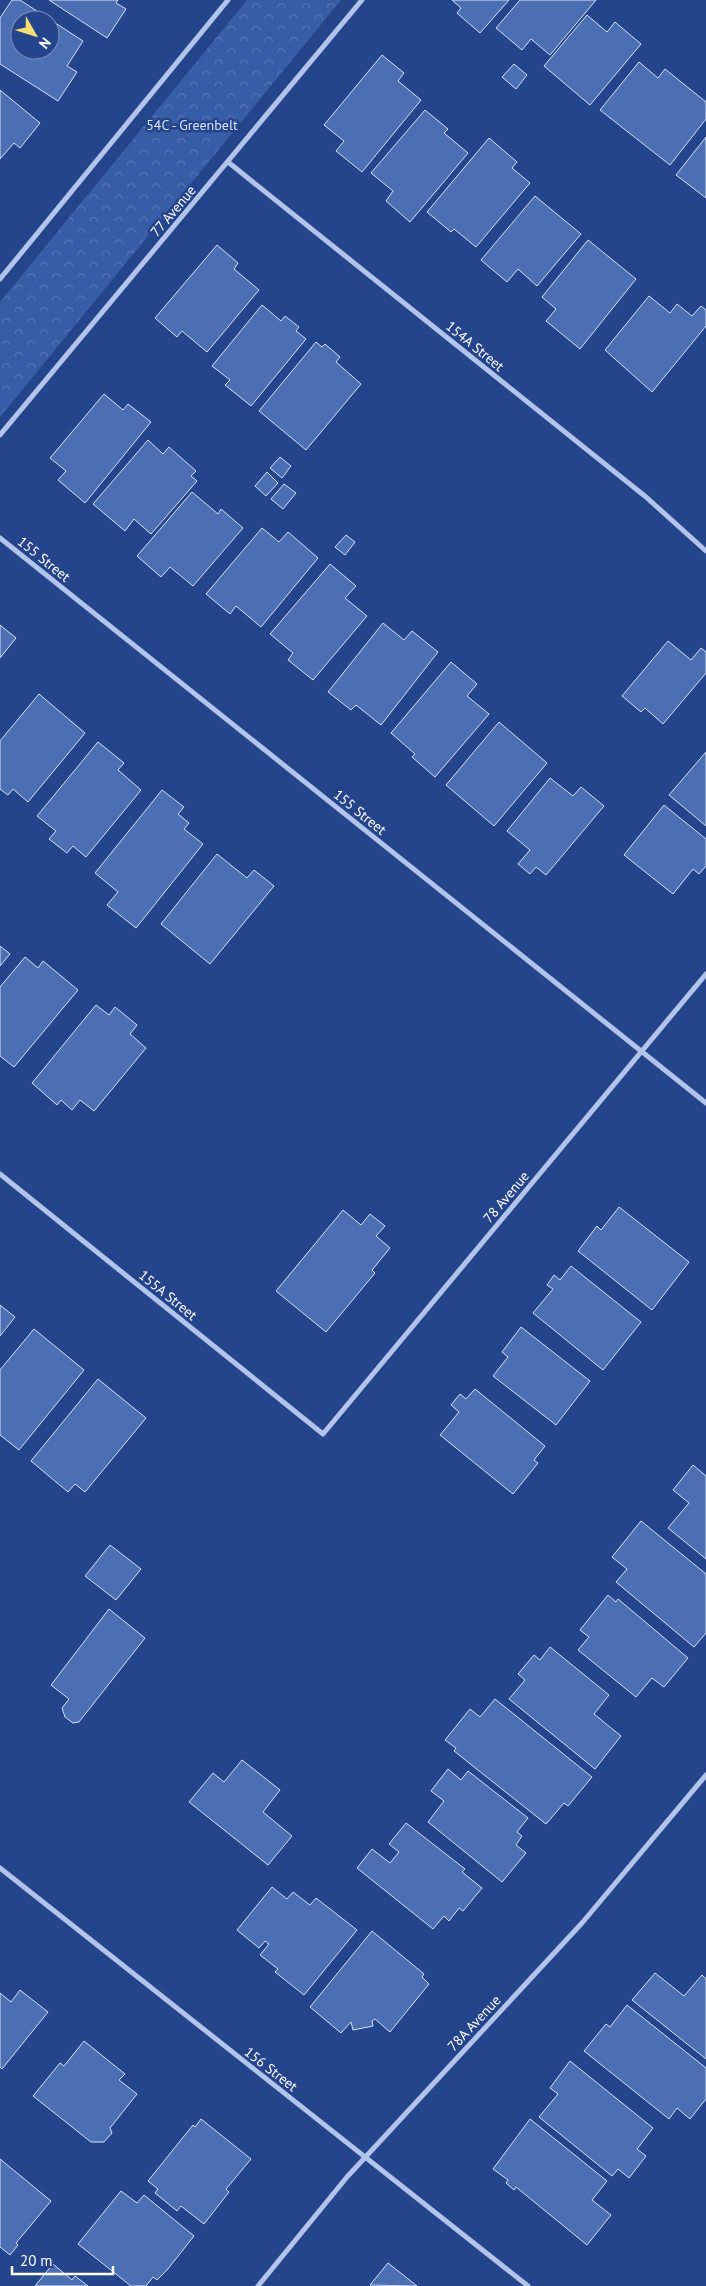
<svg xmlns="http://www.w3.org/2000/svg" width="706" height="2286" viewBox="0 0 706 2286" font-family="'PT Sans',sans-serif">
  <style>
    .forest { fill: url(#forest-crowns) }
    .building { fill: #4c6eb2; stroke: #d6e1f8; fill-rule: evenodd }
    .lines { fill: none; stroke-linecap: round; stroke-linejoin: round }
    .street { stroke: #b1c4ea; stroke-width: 5 }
    .labels { text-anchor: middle; stroke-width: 5; stroke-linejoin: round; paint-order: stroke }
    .park-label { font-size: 14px; fill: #d6e1f8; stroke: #24448b }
    .street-label { font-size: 14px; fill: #fff; stroke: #24448b }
  </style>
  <defs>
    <pattern id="forest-crowns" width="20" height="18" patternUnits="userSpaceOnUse" patternTransform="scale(1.25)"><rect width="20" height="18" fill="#385da7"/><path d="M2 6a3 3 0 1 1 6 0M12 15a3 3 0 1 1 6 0" fill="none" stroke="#5675b4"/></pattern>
  </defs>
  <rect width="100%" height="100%" fill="#24448b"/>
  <!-- forest -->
  <polygon class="forest" points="247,0 341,0 0,417 0,302"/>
  <!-- building -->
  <g class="building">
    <path d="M 12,0 L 20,0 L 83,41 L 67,66 L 77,72 L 58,101 L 0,64 L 0,18 ZM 20,20 L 50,20 L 50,50 L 20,50 Z"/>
    <polygon points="49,0 118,0 116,3 126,9 107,38"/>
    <polygon points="452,0 509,0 480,33 457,13 461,8"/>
    <polygon points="520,0 596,0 550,55 531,39 522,50 496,28"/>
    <polygon points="587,15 607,32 615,22 641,44 590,105 544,66"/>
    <polygon points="382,55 404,73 398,81 421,100 362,172 336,151 344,141 324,125"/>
    <polygon points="639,62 658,78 665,69 706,102 706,119 670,165 600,110"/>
    <polygon points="514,64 527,75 516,89 502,77"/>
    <polygon points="0,90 40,123 20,148 14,143 0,159"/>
    <polygon points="425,110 448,129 444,133 468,153 410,222 386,201 393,191 371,173"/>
    <polygon points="706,137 706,198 676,175"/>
    <polygon points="489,138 517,162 512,168 530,183 476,247 454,229 451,232 427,212"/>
    <polygon points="535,196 581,234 537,286 518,269 507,282 481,260"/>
    <polygon points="588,240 636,279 580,349 546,321 556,309 542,297"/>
    <polygon points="217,245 238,263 234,269 259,290 207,352 182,331 177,337 155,318"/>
    <polygon points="649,296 670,313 677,304 692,316 701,306 706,310 706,326 652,392 605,350"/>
    <polygon points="262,305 281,321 285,316 299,327 296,331 306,339 251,406 225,385 230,380 212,366"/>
    <polygon points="316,342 322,347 325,344 340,357 336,362 361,384 306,450 259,411"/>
    <polygon points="104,394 123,410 128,404 151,422 85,503 58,480 66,471 50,458"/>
    <polygon points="148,440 163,454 169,447 196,471 191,476 197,481 151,534 134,519 125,531 93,504"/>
    <polygon points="280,457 291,466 282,478 270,468"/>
    <polygon points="267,472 278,483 266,496 255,486"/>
    <polygon points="284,484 296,493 283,509 271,499"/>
    <polygon points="192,492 218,514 221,509 243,528 193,586 170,567 161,577 137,556"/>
    <polygon points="262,528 279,542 288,532 318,558 261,627 236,606 230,614 206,594"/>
    <polygon points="346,535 355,542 345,555 335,547"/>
    <polygon points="330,564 356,586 345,598 367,616 313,680 288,660 293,653 270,634"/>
    <polygon points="383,623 404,640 412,631 438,652 381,725 356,705 351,710 328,692"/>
    <polygon points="0,625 16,638 0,658"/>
    <polygon points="668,641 691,660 701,648 706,652 706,673 663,724 645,708 641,712 622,696"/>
    <polygon points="451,662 477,684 467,696 489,714 435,777 412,757 415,754 391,733"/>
    <polygon points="39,694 85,733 28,802 13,789 8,795 0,789 0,741"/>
    <polygon points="499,722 547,763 494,826 446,785"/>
    <polygon points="98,742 124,763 118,770 141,790 86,857 73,846 67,853 49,839 56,831 37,816"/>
    <polygon points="706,752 706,826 669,795"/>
    <polygon points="550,778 573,796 581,787 604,806 546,875 536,867 530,874 518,864 530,850 507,831"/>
    <polygon points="162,790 184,807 178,814 189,823 184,829 203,844 136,928 107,905 118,892 95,873"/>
    <polygon points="664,805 706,839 706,866 699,874 693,869 673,894 624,855"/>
    <polygon points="217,854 247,878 254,870 274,886 210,964 161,924"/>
    <polygon points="0,946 10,954 0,966"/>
    <polygon points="25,957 38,968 43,961 78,990 14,1067 0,1056 0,987"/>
    <polygon points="96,1005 109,1015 115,1007 137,1025 130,1034 146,1048 94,1111 80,1100 72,1110 61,1100 57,1105 32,1083"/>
    <polygon points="619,1207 689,1262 652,1310 578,1251 597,1226 601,1230"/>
    <polygon points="343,1210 361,1225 370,1214 385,1226 376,1236 390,1248 372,1270 375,1273 326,1332 276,1291"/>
    <polygon points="571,1266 641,1322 603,1370 533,1313 553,1289 547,1285 554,1275 560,1280"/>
    <polygon points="0,1305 15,1317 0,1336"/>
    <polygon points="521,1327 590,1381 556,1425 493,1376 508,1357 502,1352"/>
    <polygon points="34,1329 84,1370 19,1450 0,1435 0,1370"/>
    <polygon points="98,1379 146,1418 85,1492 75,1484 68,1492 31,1461"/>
    <polygon points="475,1389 545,1446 534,1460 538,1463 513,1494 440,1435 459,1412 451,1405 460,1394 466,1399"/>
    <polygon points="693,1465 706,1476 706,1559 668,1528 689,1503 673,1490"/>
    <polygon points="641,1521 706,1574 706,1633 694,1647 616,1582 627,1569 612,1557"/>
    <polygon points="110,1545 141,1569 116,1600 85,1576"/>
    <polygon points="608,1595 616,1602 618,1599 688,1658 664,1687 652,1678 636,1697 578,1650 589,1637 580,1630"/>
    <polygon points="109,1609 145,1638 79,1722 73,1723 65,1717 62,1708 69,1699 51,1685"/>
    <polygon points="550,1647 609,1695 594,1714 621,1736 595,1769 509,1699 525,1680 518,1674 534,1655 540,1660"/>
    <polygon points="495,1699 592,1777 568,1806 564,1803 546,1824 454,1751 456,1748 445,1740 470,1709 480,1717"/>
    <polygon points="242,1760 280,1790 263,1812 292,1836 268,1865 189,1802 213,1773 224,1782"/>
    <polygon points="448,1769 461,1780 468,1771 528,1818 517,1832 522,1836 516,1845 526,1853 502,1882 428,1822 444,1801 431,1791"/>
    <polygon points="406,1823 465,1869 462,1872 482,1888 463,1911 459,1908 449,1921 444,1916 433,1929 357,1868 372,1849 390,1863 399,1852 389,1844"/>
    <polygon points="272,1887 287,1899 293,1892 310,1905 316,1898 357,1930 304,1995 275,1972 278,1969 260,1955 269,1944 265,1941 259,1948 237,1930"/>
    <polygon points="372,1931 424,1974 422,1977 429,1984 390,2032 375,2019 372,2021 373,2026 353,2030 351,2022 341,2033 310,2007"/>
    <polygon points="655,1973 684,1996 702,1975 706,1979 706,2059 632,2000"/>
    <polygon points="20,1990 48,2012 2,2069 0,2067 0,1993 11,2002"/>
    <polygon points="627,2005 706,2068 706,2099 690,2119 677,2108 669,2119 584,2051 606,2024 610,2027"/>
    <polygon points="84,2041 125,2074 119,2080 137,2094 110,2128 112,2133 104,2142 91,2142 33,2096 60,2063 64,2066"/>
    <polygon points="570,2061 653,2128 637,2149 646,2156 629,2178 618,2169 612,2176 539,2117 558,2094 550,2088"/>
    <polygon points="201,2119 251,2159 226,2189 229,2192 204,2224 181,2206 177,2211 155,2193 158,2189 148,2181 193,2125 195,2127"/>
    <polygon points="530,2119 607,2181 592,2200 611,2215 587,2245 516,2187 514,2190 506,2183 508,2180 493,2169"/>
    <polygon points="0,2159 51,2201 16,2243 18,2245 10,2255 0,2247"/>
    <polygon points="121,2191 137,2203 144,2195 194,2236 167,2270 157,2280 153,2277 146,2286 131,2286 78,2244"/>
    <polygon points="388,2263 417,2286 370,2285"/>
    <polygon points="53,2264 72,2280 75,2276 88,2286 35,2286"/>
  </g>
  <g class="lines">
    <!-- street -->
    <g class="street">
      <polyline points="228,162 646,497 706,551"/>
      <polyline points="0,279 228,0"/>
      <polyline points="0,435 362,0"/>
      <polyline points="0,538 706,1103"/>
      <polyline points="0,1174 323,1434 706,974"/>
      <polyline points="0,1868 528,2286"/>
      <polyline points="258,2286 347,2177 582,1923 706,1775"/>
    </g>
  </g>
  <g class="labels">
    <!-- park labels -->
    <g class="park-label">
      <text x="192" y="130">54C - Greenbelt</text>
    </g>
    <!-- street labels -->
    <g class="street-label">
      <text transform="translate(173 211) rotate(-50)" y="5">77 Avenue</text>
      <text transform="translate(475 346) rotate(39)" y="5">154A Street</text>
      <text transform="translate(44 559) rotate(39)" y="5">155 Street</text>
      <text transform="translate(360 812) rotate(39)" y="5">155 Street</text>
      <text transform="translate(506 1197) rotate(-50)" y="5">78 Avenue</text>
      <text transform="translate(168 1295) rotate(39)" y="5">155A Street</text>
      <text transform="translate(474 2023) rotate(-47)" y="5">78A Avenue</text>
      <text transform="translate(271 2069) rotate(38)" y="5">156 Street</text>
    </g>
  </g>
  <!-- north arrow -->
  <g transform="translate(35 35) rotate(129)"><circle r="24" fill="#24448b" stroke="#7c8fb9"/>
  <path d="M0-4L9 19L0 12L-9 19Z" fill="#f5df75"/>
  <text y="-8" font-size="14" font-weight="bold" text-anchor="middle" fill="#ffffff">N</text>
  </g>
  <!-- scale -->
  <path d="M12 2266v8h101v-8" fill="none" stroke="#ffffff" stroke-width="2.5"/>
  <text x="20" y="2266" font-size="15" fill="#ffffff" stroke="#24448b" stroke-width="4" paint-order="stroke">20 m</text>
</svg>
